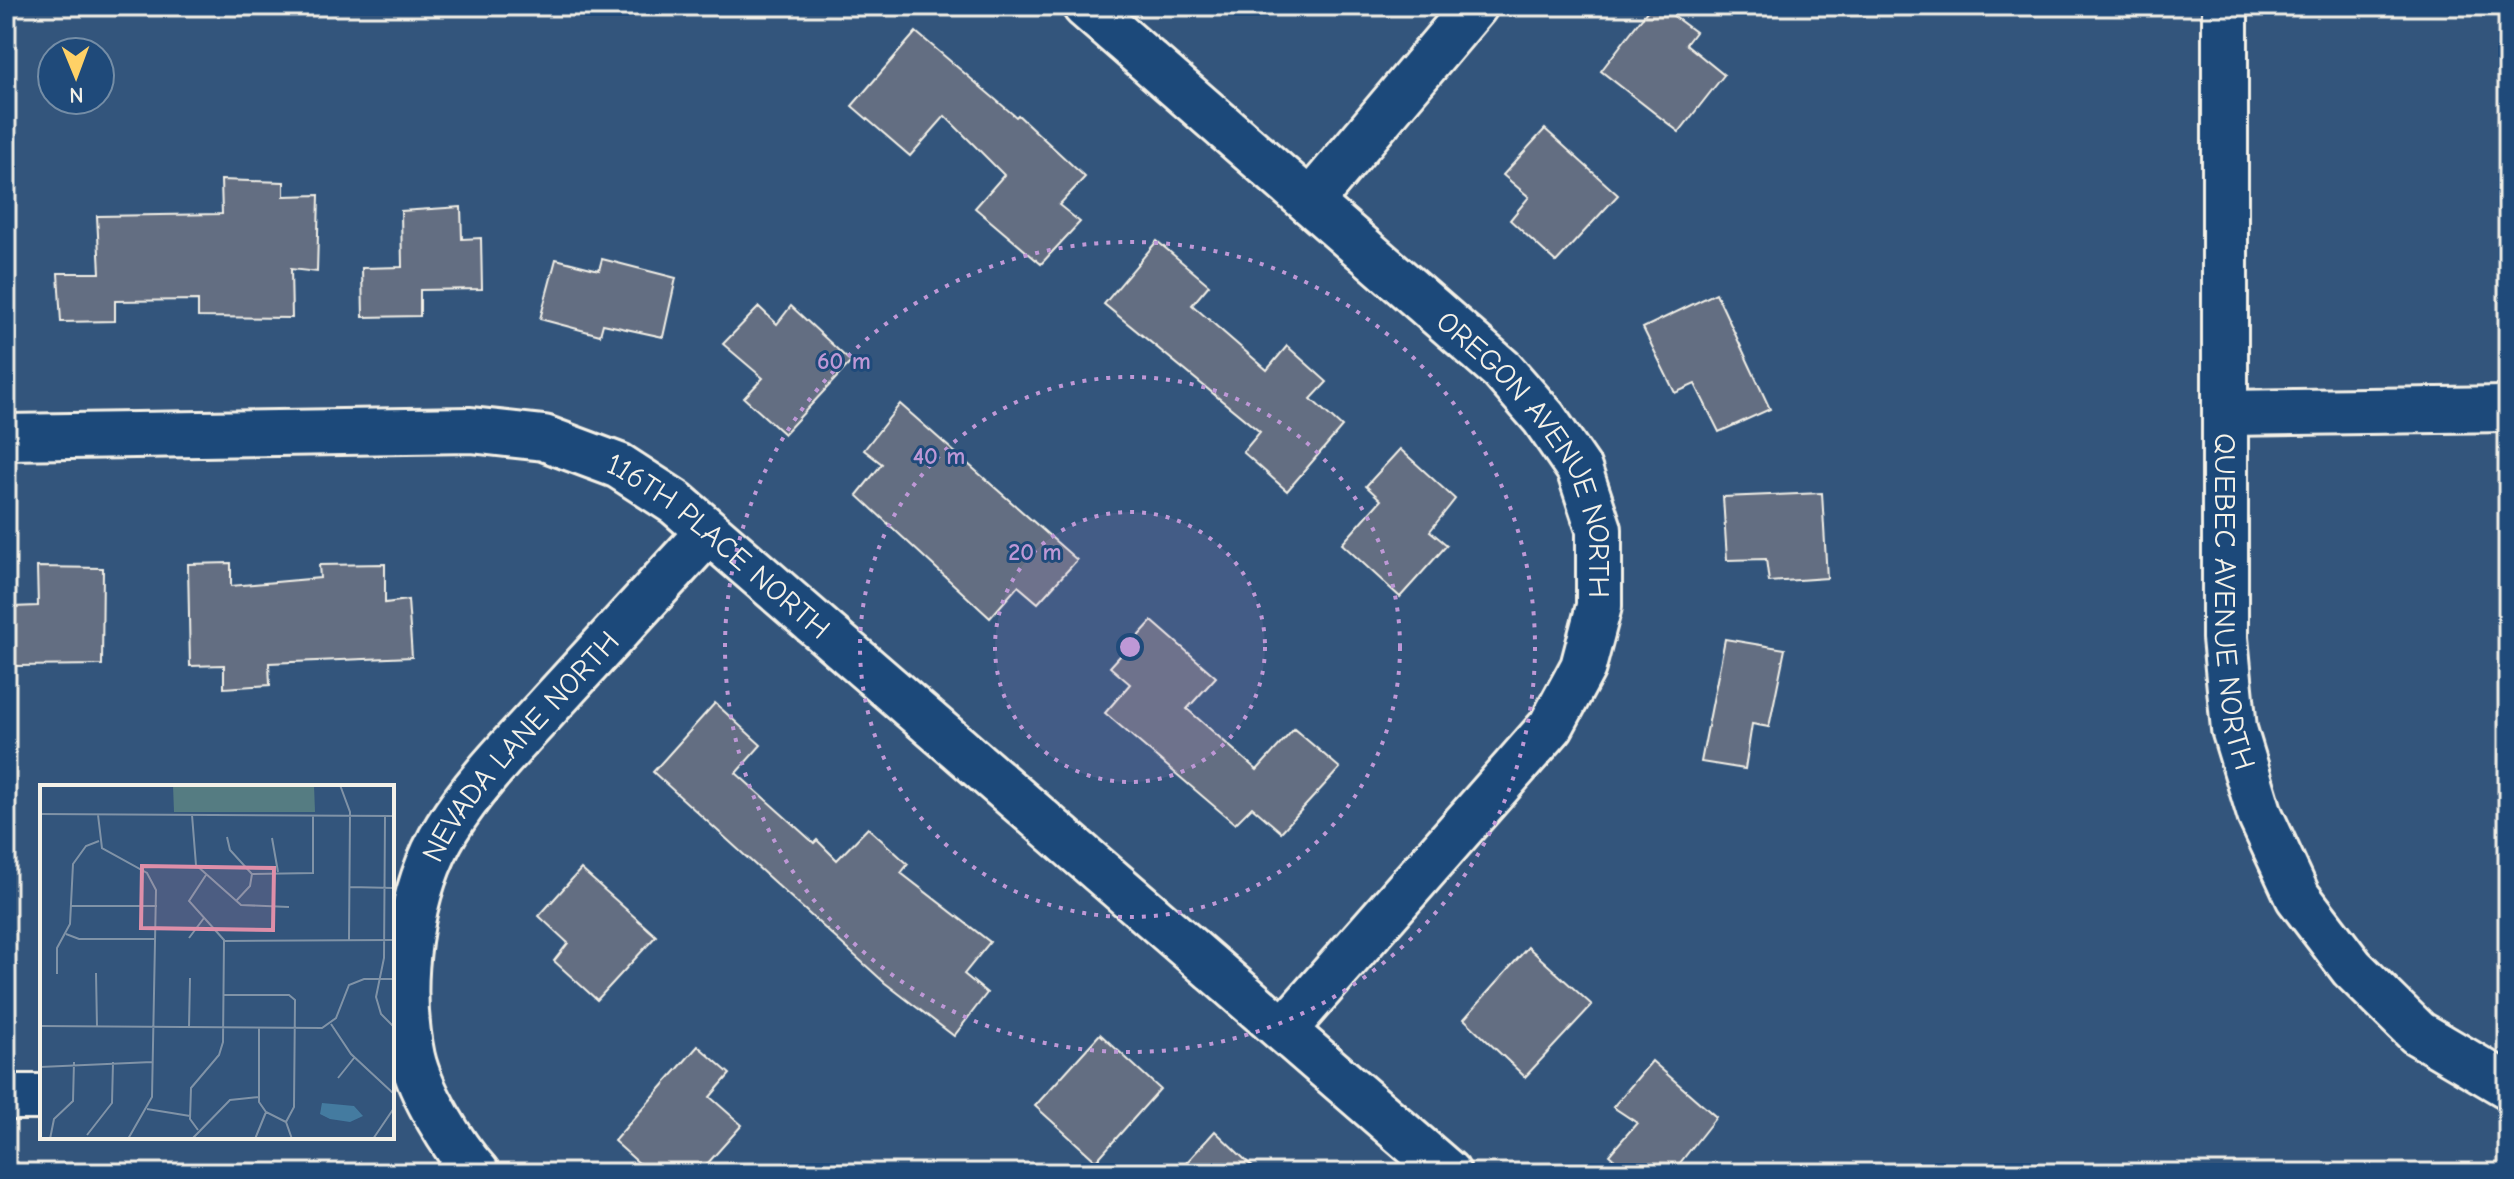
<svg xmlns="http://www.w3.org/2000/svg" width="2514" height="1179" viewBox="0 0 2514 1179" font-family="'Comic Neue',sans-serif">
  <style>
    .building { fill: #636e82; stroke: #f4f1e8; stroke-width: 2 }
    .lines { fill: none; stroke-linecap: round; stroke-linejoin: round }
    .street-casing { stroke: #f4f1e8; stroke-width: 50 }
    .street { stroke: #1f4a7a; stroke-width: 44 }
    .ring { fill: none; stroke: #be98d6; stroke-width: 4; stroke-dasharray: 4 8 }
    .labels { text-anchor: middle; stroke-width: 6; stroke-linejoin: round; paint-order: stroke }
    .street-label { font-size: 30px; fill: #f4f1e8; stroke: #1f4a7a }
    .inset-road { fill: none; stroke: #8093a7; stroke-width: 2 }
    .view { fill: #de8fa9; fill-opacity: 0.15; stroke: #de8fa9; stroke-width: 4 }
    .inset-edge { fill: none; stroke: #f4f1e8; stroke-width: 4 }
    .centre { fill: #be98d6; stroke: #1f4a7a; stroke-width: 4 }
    .ring-label { font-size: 24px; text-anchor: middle; font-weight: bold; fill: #be98d6; stroke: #1f4a7a; stroke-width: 6; stroke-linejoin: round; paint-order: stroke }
  </style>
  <rect width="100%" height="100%" fill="#33557c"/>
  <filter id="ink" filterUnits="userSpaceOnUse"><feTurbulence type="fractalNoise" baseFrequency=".0125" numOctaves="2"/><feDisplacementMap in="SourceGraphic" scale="16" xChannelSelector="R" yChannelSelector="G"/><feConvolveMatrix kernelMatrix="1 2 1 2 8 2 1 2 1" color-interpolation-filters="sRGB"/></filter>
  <g filter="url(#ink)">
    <!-- building -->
    <g class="building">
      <polygon points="1651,6 1660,6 1695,32 1686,44 1724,75 1679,132 1601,71"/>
      <polygon points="916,32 1016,117 1018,115 1085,177 1059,205 1080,222 1041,264 975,208 1004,175 945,116 910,156 852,106"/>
      <polygon points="1545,129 1618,195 1556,262 1510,220 1529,197 1503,175"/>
      <polygon points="221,180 284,182 284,196 319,195 317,272 291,269 292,318 198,317 198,300 115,301 115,321 61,322 58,273 100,273 97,216 222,214"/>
      <polygon points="461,207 462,239 481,238 482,289 420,290 420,316 363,317 362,268 402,267 401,211"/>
      <polygon points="1157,241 1209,285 1192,305 1267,370 1287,346 1327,382 1311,399 1342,427 1287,491 1243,452 1260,432 1104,304"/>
      <polygon points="556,259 599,270 602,259 676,278 663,337 603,324 600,335 540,319"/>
      <polygon points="1716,293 1770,409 1719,432 1695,384 1675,393 1643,328"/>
      <polygon points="791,306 851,362 784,434 744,398 763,378 723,344 759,307 777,324"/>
      <polygon points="900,404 1077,560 1038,603 1018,586 990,618 857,495 882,464 864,450"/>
      <polygon points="1400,449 1455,499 1430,531 1447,545 1400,597 1342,544 1381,500 1366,486"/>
      <polygon points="1822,493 1827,578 1769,582 1766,559 1727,560 1723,497"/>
      <polygon points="231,563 231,586 320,578 319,565 385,564 385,603 408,600 412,657 269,663 270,685 224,688 224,665 190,666 188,564"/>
      <polygon points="37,567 103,568 102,665 14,666 12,607 38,606"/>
      <polygon points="1152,621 1216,677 1187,709 1257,770 1294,729 1340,768 1281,832 1252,807 1235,824 1105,713 1130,684 1110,667"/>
      <polygon points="1725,639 1785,649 1769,727 1752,724 1745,769 1701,762"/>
      <polygon points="715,703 761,745 736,773 814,843 817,840 837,860 868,828 908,864 901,873 990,942 964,974 987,993 954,1036 885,983 653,772"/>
      <polygon points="581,869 656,936 597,1000 554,961 568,943 539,916"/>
      <polygon points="1528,947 1592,1005 1525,1077 1464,1019"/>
      <polygon points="1100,1034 1160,1089 1096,1161 1035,1106"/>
      <polygon points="698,1046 730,1074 710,1097 742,1125 699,1173 650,1173 614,1141"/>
      <polygon points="1652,1061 1716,1117 1672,1173 1630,1173 1609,1155 1637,1123 1613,1107"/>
      <polygon points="1215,1131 1259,1173 1177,1173"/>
    </g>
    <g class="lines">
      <defs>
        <g id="street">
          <path id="s1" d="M 1085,6 L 1502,370 L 1544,418 L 1579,469 L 1599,529 L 1599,606 L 1583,667 L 1551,726 L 1284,1030"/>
          <path id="s2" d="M 2225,6 L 2225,638 L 2234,729 L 2260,815 L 2298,897 L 2352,968 L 2418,1033 L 2508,1086"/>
          <polyline points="1310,202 1475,6"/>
          <polyline points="2226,413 2508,409"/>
          <path id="s3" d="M 6,437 L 471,430 L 544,438 L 619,466 L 676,503 L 1448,1173"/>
          <polyline points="6,1097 42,1097"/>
          <path id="s4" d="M 477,1173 C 453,1147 420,1092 412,1057 C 397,985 408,891 447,828 C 476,781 516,742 552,702 C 604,646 656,589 708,532"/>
        </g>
      </defs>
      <!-- street casing -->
      <use href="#street" class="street-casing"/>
      <!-- street -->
      <use href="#street" class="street"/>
    </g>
  </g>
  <!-- distance rings -->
  <circle cx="1130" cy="647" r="135" fill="#be98d6" fill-opacity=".12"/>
  <g class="ring">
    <circle cx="1130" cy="647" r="135"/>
    <circle cx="1130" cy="647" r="270"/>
    <circle cx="1130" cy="647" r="405"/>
  </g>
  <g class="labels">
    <!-- street labels -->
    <g class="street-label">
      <text dy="10" stroke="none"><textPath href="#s1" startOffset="642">OREGON AVENUE NORTH</textPath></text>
      <text dy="10" stroke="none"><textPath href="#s3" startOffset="746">116TH PLACE NORTH</textPath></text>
      <text dy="10" stroke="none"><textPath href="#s2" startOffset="596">QUEBEC AVENUE NORTH</textPath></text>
      <text dy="10" stroke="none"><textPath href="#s4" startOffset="480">NEVADA LANE NORTH</textPath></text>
    </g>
  </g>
  <!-- overview -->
  <g transform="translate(40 785)">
    <rect width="354" height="354" fill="#33557c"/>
    <path d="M 133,0 L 274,0 L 275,27 L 134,27 Z" fill="#557c82"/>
    <path d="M 282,318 L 314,321 L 323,331 L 310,337 L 290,334 L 280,329 Z" fill="#447ba0"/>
    <path class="inset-road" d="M 300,0 L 310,27 L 309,155M 0,29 L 354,31M 58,30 L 62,63 L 107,88 L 116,105 L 112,312 L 88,354M 152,30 L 156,80 L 201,120 L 249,122M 345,31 L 344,173 L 336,212 L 341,229 L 354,242M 187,52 L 190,65 L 212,89 L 210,101 L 196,116M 232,53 L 238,87M 212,89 L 273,88 L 273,31M 310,102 L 354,103M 31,121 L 117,121M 26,149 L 39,154 L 116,154M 149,153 L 164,133M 184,156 L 354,155M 56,188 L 57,242M 17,189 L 17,163 L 30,139 L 33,79 L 46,61 L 59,56M 184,210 L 249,210 L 255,215 L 254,322 L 246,337M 291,239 L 311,269 L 354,309M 0,241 L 282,243 L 296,233 L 309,200 L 324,194 L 354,194M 149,242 L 150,193M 219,243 L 219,317 L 226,327 L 246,337 L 252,354M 0,282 L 112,277M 298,293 L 314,273M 107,324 L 150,331M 158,345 L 150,334 L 151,303 L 179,270 L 183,257 L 184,155 L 149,116 L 166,90M 47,350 L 72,318 L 73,277M 10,354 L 14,334 L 33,316 L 34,277M 152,354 L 190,315 L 219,312M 215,354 L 226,327M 333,354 L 354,323"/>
    <path class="view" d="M 102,81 L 234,83 L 233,145 L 101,143 Z"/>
    <rect width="354" height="354" class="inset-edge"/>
  </g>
  <circle cx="1130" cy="647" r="12" class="centre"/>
  <g class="ring-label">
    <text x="844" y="369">60 m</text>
    <text x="939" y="464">40 m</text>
    <text x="1035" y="560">20 m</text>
  </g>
  <!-- margin -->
  <rect width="2514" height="1179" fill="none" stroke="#1f4a7a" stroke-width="32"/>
  <rect x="16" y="16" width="2482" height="1147" fill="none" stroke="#f4f1e8" stroke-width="3" filter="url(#ink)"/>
  <!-- north arrow -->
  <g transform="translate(76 76) rotate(179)"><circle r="38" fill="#1f4a7a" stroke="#748da6" stroke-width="2"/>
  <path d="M0-6L14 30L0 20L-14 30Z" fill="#ffd166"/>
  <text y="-12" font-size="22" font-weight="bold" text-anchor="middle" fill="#f4f1e8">N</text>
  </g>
</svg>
